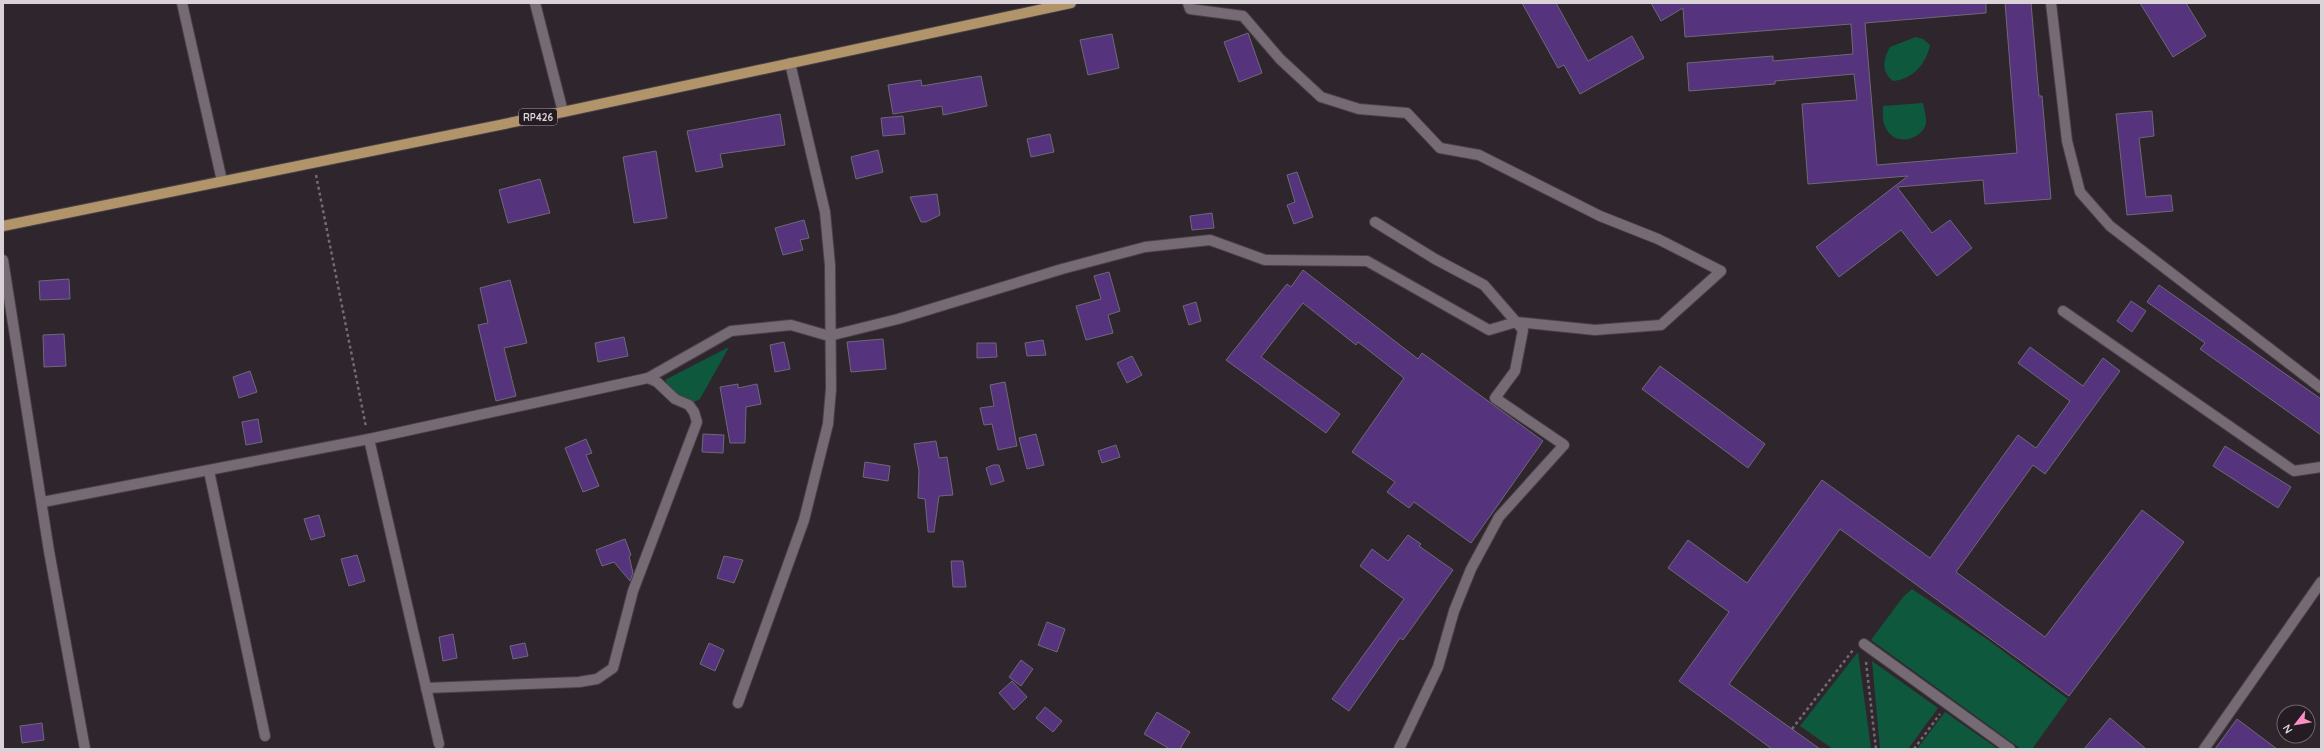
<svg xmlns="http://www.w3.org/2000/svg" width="2324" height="752" viewBox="0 0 2324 752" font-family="Quicksand,sans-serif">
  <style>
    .green { fill: #0e593d }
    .building { fill: #56337d; stroke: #6e6976 }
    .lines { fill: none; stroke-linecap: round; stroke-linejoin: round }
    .minor-casing { stroke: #494148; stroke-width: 12 }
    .major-casing { stroke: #494148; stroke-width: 12 }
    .path { stroke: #736b72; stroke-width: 2.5; stroke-dasharray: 3 3; stroke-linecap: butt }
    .minor { stroke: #766b75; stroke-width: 10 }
    .major { stroke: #b19469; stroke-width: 10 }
    .labels { text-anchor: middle; stroke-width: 3.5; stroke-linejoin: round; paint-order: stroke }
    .shield { fill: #241b23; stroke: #a39ca2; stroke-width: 1 }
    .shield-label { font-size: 10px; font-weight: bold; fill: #d9d3d8 }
  </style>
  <rect width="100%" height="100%" fill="#2e252d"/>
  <!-- green -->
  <g class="green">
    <path d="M 1916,37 L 1923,39 L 1930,45 C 1926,64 1913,79 1893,81 C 1881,72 1883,59 1890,47 Z"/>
    <path d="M 1923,103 C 1924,109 1927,118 1926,124 C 1921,140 1896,146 1887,130 C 1882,123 1883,114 1883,106 Z"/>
    <polygon points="729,347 700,399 692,403 672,391 665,380"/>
    <polygon points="1912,589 1988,640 2068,699 2032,749 2021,749 1871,640 1903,597"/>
    <polygon points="1858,652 1871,749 1833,749 1800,726"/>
    <polygon points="1872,661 1938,708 1908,749 1880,749"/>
    <polygon points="1945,712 1998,749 1917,749"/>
  </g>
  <!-- building -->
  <g class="building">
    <polygon points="1522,3 1556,3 1588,61 1632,36 1644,58 1580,94 1564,65 1558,68"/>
    <polygon points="1651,3 1986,3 1986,13 1865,23 1877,165 2017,153 2005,3 2031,3 2039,96 2042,96 2051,199 1985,204 1983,180 1897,187 1932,233 1950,220 1972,248 1937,276 1901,230 1839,277 1816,247 1908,176 1808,184 1802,104 1857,100 1854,74 1775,81 1775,84 1689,91 1687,63 1773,56 1773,61 1853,54 1851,24 1685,37 1683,8 1661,21"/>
    <polygon points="2140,3 2186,3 2206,36 2173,57"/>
    <polygon points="1248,33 1262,73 1239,82 1224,42"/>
    <polygon points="1112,34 1119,68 1088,75 1080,40"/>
    <polygon points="981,76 987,106 943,115 942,106 893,114 888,85 921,80 922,86"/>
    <polygon points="2152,111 2154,136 2139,138 2146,197 2171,195 2173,211 2127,215 2116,114"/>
    <polygon points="780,114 785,145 720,154 723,167 696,172 687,131"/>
    <polygon points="903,116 905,134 883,136 881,118"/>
    <polygon points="1050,134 1054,152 1031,157 1027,139"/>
    <polygon points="878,150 883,172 856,179 851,157"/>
    <polygon points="656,151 667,218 634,223 623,157"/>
    <polygon points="1297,172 1313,217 1294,224 1287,205 1295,202 1287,175"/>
    <polygon points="540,179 550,213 508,223 499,190"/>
    <polygon points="937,194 940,215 926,222 921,222 910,197"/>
    <polygon points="1212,213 1214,228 1192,230 1190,216"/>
    <polygon points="804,220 809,238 800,240 803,250 783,255 775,228"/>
    <polygon points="1303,270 1418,359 1422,353 1543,441 1471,543 1414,502 1409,508 1387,492 1395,482 1352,452 1404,378 1358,342 1356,345 1303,303 1261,357 1340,414 1326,433 1226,360 1287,284 1291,287"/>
    <polygon points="1109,272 1120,311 1108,315 1113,333 1086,340 1076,306 1101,299 1094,276"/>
    <polygon points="69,279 70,299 40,300 39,281"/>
    <polygon points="510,280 527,343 504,348 516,396 496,401 478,325 488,323 480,288"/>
    <polygon points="2159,285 2321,399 2321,435 2200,349 2205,343 2147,302"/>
    <polygon points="2131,301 2146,311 2132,332 2117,321"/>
    <polygon points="1196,302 1201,321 1189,325 1183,306"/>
    <polygon points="64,334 66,366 44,367 43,335"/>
    <polygon points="624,337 628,356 598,362 595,343"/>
    <polygon points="883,339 886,369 851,372 847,342"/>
    <polygon points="1043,340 1046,355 1027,356 1025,343"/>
    <polygon points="784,342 790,369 775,372 770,345"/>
    <polygon points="977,343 996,343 997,357 977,358"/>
    <polygon points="2030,347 2083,386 2103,358 2120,371 2045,474 2033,465 1956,572 2045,637 2142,510 2184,542 2069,696 1840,529 1729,684 1820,749 1772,749 1679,681 1729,612 1668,568 1688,540 1747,583 1822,480 1930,558 2018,435 2036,448 2070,401 2018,363"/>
    <polygon points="1132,356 1142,375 1127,383 1117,363"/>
    <polygon points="1660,366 1765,444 1748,468 1642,389"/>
    <polygon points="250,371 257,392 239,398 233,377"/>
    <polygon points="1005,382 1017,446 998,450 992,424 984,425 980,408 994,406 990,385"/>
    <polygon points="738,384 738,388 757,384 761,404 746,407 745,443 730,443 720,387"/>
    <polygon points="258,419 262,442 246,445 242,422"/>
    <polygon points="703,434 724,435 723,453 702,452"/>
    <polygon points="1036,434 1044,465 1027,469 1019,438"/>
    <polygon points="586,439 592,453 586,455 599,486 583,492 565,448"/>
    <polygon points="936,441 939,458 947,457 953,495 939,496 934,532 928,532 925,499 918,498 919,471 914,444"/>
    <polygon points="1116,445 1120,457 1102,463 1098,451"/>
    <polygon points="2225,446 2291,487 2278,508 2213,466"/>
    <polygon points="865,462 890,466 888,481 863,477"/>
    <polygon points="993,465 999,465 1004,481 991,485 986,468"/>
    <polygon points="319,515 325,536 311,540 304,519"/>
    <polygon points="1408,535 1421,544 1419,546 1453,570 1403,640 1400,638 1349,711 1332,699 1404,599 1360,566 1372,549 1388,561"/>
    <polygon points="625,539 631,555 629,556 633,573 630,581 614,562 602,566 596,550"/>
    <polygon points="357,555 365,581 349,586 341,559"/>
    <polygon points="724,556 743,560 734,583 717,578"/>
    <polygon points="951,561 963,561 966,587 953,587"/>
    <polygon points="1047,622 1065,629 1057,652 1038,645"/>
    <polygon points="453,634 457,658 443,661 439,637"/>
    <polygon points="525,643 528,656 513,659 510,646"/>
    <polygon points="709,643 724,650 715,671 700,664"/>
    <polygon points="1021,660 1033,669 1021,686 1009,677"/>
    <polygon points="1012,681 1027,697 1014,710 999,693"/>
    <polygon points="1045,707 1062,721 1053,732 1036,718"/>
    <polygon points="1157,712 1190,732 1180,749 1170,749 1144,734"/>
    <polygon points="2110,718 2146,749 2084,749"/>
    <polygon points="2237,719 2277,749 2215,749"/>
    <polygon points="42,723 44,740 22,743 20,726"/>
  </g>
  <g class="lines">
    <defs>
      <g id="minor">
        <polyline points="182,3 222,181"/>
        <polyline points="535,3 563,112"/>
        <polyline points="2051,3 2067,141 2080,192 2110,226 2321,388"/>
        <polyline points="1375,222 1435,259 1484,285 1523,330 1515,371 1495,398 1564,445 1499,517 1471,569 1454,611 1438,667 1399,749"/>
        <polyline points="3,260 49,551 85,749"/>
        <polyline points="2063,311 2294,471 2321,467"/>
        <polyline points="369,439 439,744"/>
        <polyline points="209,471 265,736"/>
        <polyline points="43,502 369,439 648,378 731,331 791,325 829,336 898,319 1062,269 1145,247 1210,240 1265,260 1367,261 1489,330 1516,322 1595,330 1661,325 1721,271 1658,239 1600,216 1479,155 1440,148 1407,113 1359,109 1321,97 1280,59 1243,16 1190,9 1188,3"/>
        <polyline points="1864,644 2010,749"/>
        <polyline points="426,688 579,682 597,679 613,668 633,591 697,422 694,412 689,405 675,399 657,382 648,378"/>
        <polyline points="738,703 804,520 828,424 831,389 830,265 825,212 790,63"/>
        <polyline points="2204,749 2321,582"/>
      </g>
      <polyline id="major" points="3,226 563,112 1071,3"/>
    </defs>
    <!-- minor casing -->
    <use href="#minor" class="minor-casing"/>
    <!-- major casing -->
    <use href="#major" class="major-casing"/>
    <!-- path -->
    <g class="path">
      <polyline points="316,175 366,427"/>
      <polyline points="1866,662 1876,749"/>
      <polyline points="1792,729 1853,650"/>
      <polyline points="1914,749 1940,714"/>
    </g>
    <!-- minor -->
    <use href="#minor" class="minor"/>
    <!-- major -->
    <use href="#major" class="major"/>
  </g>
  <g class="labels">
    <!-- shield labels -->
    <rect class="shield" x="519" y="109" width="38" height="16" rx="3"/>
    <g class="shield-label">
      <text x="538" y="121">RP426</text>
    </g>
  </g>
  <!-- border -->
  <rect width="2324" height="752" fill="none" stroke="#d9d3d8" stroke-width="8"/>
  <!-- north arrow -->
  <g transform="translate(2296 724) rotate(239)"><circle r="19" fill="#241b23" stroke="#6c656b"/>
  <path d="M0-3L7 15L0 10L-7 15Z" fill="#fc8fc1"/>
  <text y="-6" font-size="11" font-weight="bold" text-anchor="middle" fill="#d9d3d8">N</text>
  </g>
</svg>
